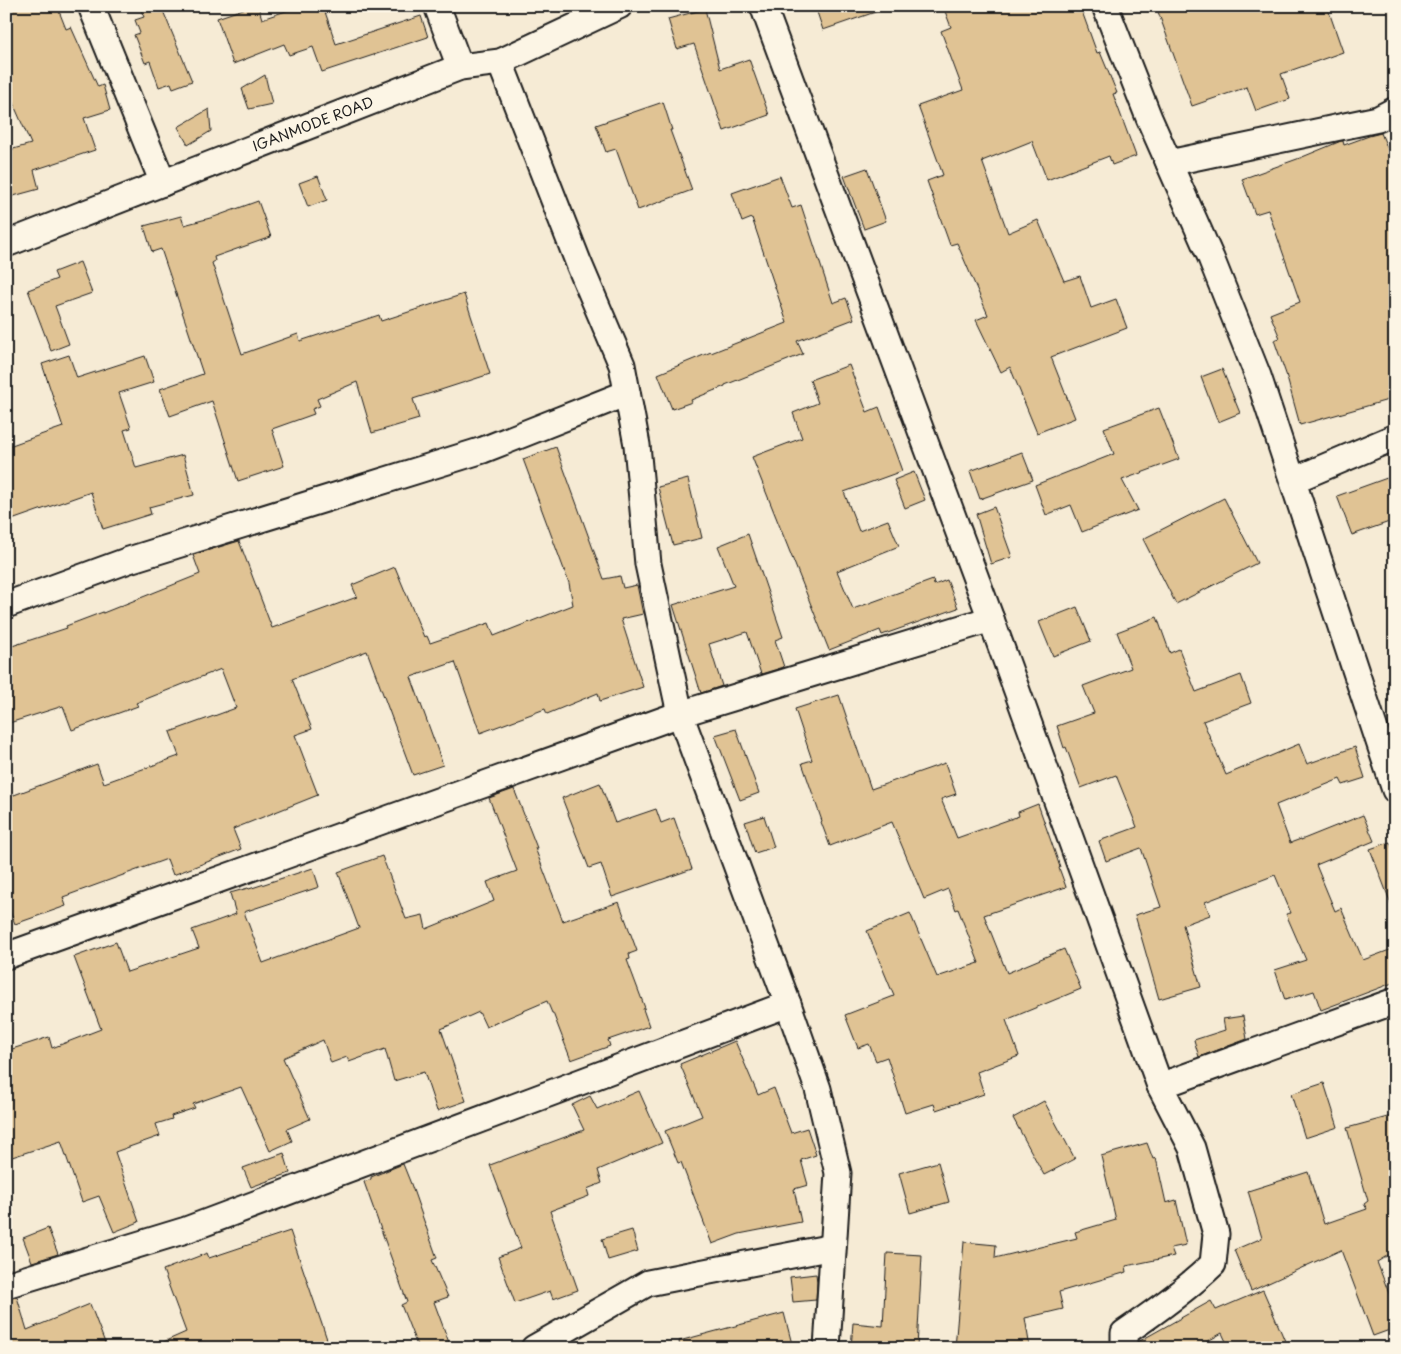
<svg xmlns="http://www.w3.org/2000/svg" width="1401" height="1354" viewBox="0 0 1401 1354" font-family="'Playpen Sans',sans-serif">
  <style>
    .building { fill: #e0c394; stroke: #1c1c1c }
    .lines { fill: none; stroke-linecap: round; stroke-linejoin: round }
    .minor-casing { stroke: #1c1c1c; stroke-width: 29 }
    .minor { stroke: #fcf5e5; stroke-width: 25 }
    .labels { text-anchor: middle; stroke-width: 4.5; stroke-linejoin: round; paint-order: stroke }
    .street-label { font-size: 14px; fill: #1c1c1c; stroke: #fcf5e5 }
  </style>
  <rect width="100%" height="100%" fill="#f6ebd5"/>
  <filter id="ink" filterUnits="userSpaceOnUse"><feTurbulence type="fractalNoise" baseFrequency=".02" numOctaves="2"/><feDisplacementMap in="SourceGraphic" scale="10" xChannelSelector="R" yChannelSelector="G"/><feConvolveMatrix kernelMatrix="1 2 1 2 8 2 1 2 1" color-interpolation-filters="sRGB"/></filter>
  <g filter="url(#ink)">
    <!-- building -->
    <g class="building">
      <polygon points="6,6 57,6 66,29 71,27 98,87 103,85 110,110 84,118 95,150 34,170 39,189 6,198 6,151 31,144 6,87"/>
      <polygon points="139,6 161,6 192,81 173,88 171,83 159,87 150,61 145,63 134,35 140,33 135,20 144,17"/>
      <polygon points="252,6 258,6 262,19 301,6 323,6 336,44 421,16 428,37 322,72 313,47 289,55 284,44 233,64 217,18"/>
      <polygon points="815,6 880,6 881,10 823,30"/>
      <polygon points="943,6 1080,6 1097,53 1100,52 1117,93 1113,94 1136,156 1112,165 1109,156 1047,180 1032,141 982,161 1008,233 1038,220 1064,281 1080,276 1091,308 1116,299 1127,328 1051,357 1075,418 1037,433 1010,367 1001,372 976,320 988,315 957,243 950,245 927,181 943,175 918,106 963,90 941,31 951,27"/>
      <polygon points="1156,6 1327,6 1343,52 1281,74 1290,99 1256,111 1247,87 1192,106"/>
      <polygon points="705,9 720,69 749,59 769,115 724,131 694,44 677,49 668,19"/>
      <polygon points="265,75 272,104 249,109 242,89"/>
      <polygon points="663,102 672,130 670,130 692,190 638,210 616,149 606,152 596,125"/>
      <polygon points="209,109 211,131 188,145 178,127"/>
      <polygon points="1381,133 1395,166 1395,398 1300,425 1286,374 1274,340 1280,338 1270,314 1300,302 1268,210 1255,214 1242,179 1300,158 1341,141 1343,141 1344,145 1369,136"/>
      <polygon points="867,168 886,221 864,229 844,176"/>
      <polygon points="318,176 327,200 308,207 299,183"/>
      <polygon points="780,176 792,208 801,205 833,303 846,298 854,319 797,341 803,354 725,385 725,386 691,400 692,402 672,409 658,374 711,352 711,353 787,323 752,218 742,222 732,193"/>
      <polygon points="258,201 271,237 214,257 215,261 212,263 242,354 298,334 300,341 379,315 381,321 464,294 490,374 413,399 419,419 372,433 357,382 317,399 320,406 312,409 314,414 272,429 284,466 238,481 212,401 170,416 160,389 203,374 161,249 152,252 144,226 181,216 184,225 214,217"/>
      <polygon points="80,262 92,293 55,306 69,344 51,351 28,290 57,279 54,272"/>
      <polygon points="69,355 77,378 145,356 154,382 119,393 131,428 124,430 136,468 183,455 194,495 149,507 151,514 103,529 91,492 6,522 6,447 63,427 42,364"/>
      <polygon points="849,365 867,412 879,407 902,471 844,492 859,531 888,520 899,546 837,571 853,609 933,580 934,585 947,580 958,608 882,635 880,630 829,650 752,457 802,438 793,413 818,403 810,380"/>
      <polygon points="1222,369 1240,413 1218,422 1201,377"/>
      <polygon points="1159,408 1179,459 1122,480 1138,510 1082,532 1071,505 1046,515 1035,485 1114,454 1104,428"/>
      <polygon points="556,447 604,579 620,576 623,588 637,585 643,614 621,619 643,687 600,701 598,693 547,714 545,709 480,733 455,662 411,677 443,765 413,775 367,651 292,679 312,729 295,735 318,795 233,829 241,849 173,875 167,859 63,897 66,906 15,924 6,901 6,798 97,764 104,783 179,756 170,732 236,708 221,669 136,703 138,706 72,730 63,706 6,724 6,648 67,628 66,626 103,612 103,613 200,574 193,555 239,541 272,628 357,597 352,585 395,567 424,637 427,636 430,643 489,623 494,636 573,605 569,583 523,459"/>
      <polygon points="1022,452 1033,480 980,499 970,471"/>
      <polygon points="914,472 925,500 905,508 894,480"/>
      <polygon points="1387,478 1395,500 1395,520 1352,535 1337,496"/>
      <polygon points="688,479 702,538 673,545 658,487"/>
      <polygon points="1224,498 1257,563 1176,604 1143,539"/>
      <polygon points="994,507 1012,557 991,564 976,514"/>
      <polygon points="748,534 783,637 775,640 784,667 761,674 747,632 709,644 722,686 701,693 673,605 734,586 718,546"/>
      <polygon points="1077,607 1091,641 1053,656 1039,622"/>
      <polygon points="1157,617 1170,653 1179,649 1196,692 1241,675 1251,703 1203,721 1226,775 1299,744 1307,764 1355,747 1365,778 1343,785 1340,779 1276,805 1290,843 1301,839 1301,840 1363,815 1374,841 1316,865 1335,911 1341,908 1363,960 1395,948 1395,982 1321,1010 1314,991 1285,1000 1275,970 1306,960 1286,914 1291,913 1275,875 1205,902 1210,915 1183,925 1201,987 1159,999 1135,915 1161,907 1141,848 1106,861 1099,841 1137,827 1116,775 1081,788 1066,747 1064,748 1057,726 1094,713 1083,686 1131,668 1117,632"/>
      <polygon points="839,695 871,789 945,763 956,794 941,799 957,838 1019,816 1018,812 1038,804 1060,867 1059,868 1066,887 984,915 1007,973 1064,949 1081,989 1006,1020 1019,1056 977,1072 984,1094 936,1110 934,1104 905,1113 887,1057 876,1061 869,1044 858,1048 845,1015 894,996 867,931 910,913 937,977 979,963 958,909 956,910 948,889 924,899 892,822 830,846 821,822 822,821 802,763 812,760 795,709"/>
      <polygon points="736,729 759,793 740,800 715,735"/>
      <polygon points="600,783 615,823 656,809 661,823 674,818 692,869 612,897 601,864 589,868 562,798"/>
      <polygon points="514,789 537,848 535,848 563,921 619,902 637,951 629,954 630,959 627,960 645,1008 643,1009 649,1026 608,1040 610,1046 571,1060 553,1013 552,1013 547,1001 486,1027 479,1012 441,1029 466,1101 437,1111 424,1072 394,1081 385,1049 349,1062 347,1057 331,1063 323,1040 283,1058 310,1119 287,1129 292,1141 270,1151 241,1087 193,1104 195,1108 171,1116 172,1119 156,1124 160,1136 115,1152 139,1222 114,1232 99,1196 82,1202 61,1141 6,1159 6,1051 49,1037 52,1048 101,1029 74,957 116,942 127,972 199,948 192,930 236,914 230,893 248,888 249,889 313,868 319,887 244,912 263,963 359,928 338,872 382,856 406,919 423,915 426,929 494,901 487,882 517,871 489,798"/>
      <polygon points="764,816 774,847 755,853 745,822"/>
      <polygon points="1390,842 1395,855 1395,909 1393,909 1370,849"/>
      <polygon points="1243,1016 1247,1039 1199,1057 1194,1040 1225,1030 1223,1019"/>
      <polygon points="735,1041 758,1095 774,1088 791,1133 807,1128 816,1155 801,1160 808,1185 794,1189 801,1222 739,1234 712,1244 681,1162 678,1163 665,1131 702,1116 680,1064"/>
      <polygon points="1324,1083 1338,1127 1305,1138 1291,1094"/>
      <polygon points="639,1091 662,1143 598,1170 602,1183 587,1189 589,1196 550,1211 578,1290 553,1299 550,1291 515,1303 498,1257 521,1248 490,1165 584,1130 572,1105 590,1096 597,1109"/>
      <polygon points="1044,1101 1075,1159 1044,1175 1013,1118"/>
      <polygon points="1395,1115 1395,1251 1377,1262 1395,1309 1395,1328 1373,1336 1341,1250 1251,1291 1234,1250 1262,1238 1248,1191 1308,1172 1324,1224 1367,1209 1364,1204 1368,1201 1347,1128"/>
      <polygon points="1147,1143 1153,1159 1156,1158 1166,1203 1176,1200 1186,1245 1171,1248 1174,1256 1126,1266 1127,1272 1059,1292 1063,1309 1025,1318 1030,1348 955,1348 964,1242 996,1245 995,1258 1077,1238 1075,1232 1116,1220 1101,1156"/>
      <polygon points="284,1153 290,1173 251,1187 243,1168"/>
      <polygon points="938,1162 949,1202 910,1213 899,1173"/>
      <polygon points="403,1164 411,1184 437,1258 432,1260 448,1297 434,1302 451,1348 418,1348 401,1305 407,1302 364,1182 371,1179 371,1177"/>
      <polygon points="48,1228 58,1254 32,1262 23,1238"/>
      <polygon points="632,1230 638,1251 608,1260 602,1239"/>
      <polygon points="290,1231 330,1348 150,1348 186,1332 163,1270 207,1253 209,1258"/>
      <polygon points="887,1253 922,1255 917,1348 851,1348 853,1323 883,1326"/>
      <polygon points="816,1274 817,1282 816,1300 793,1302 790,1277"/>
      <polygon points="1263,1290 1288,1348 1229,1348 1222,1333 1196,1348 1138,1348 1138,1342 1211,1301 1216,1310"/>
      <polygon points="17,1297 27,1330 90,1304 107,1348 6,1348 6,1299"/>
      <polygon points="784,1313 793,1348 680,1348 679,1341"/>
    </g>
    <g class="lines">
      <defs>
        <g id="minor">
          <polyline points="91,6 163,183"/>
          <polyline points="437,6 460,67"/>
          <polyline points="763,6 991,619 1160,1086 1395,1001"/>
          <polyline points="1105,6 1149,118 1211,258 1258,376 1395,790"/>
          <polyline points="500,62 579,264 622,365 637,445 648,564 680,714 788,1004 818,1089 838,1173 827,1348"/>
          <polyline points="1169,163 1378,119 1395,110"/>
          <polyline points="6,244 460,67 500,62 619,6"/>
          <polyline points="1294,480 1395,437"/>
          <polyline points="6,605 129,560 483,450 627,393"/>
          <polyline points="6,956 680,714 991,619"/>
          <polyline points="6,1285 186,1230 788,1004"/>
          <polyline points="534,1348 648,1283 833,1247"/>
          <path d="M 1124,1348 L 1124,1333 C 1155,1312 1186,1290 1213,1264 L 1216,1234 L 1192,1148 L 1160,1086"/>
        </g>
      </defs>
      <!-- minor casing -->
      <use href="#minor" class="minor-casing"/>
      <!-- minor -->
      <use href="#minor" class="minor"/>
    </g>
  </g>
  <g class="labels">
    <!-- street labels -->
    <g class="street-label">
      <text transform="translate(313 124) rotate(-21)" y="5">IGANMODE ROAD</text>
    </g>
  </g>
  <!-- margin -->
  <rect width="1401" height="1354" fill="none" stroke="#fcf5e5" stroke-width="25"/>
  <rect x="12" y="12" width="1376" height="1329" fill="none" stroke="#1c1c1c" stroke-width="2" filter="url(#ink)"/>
</svg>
